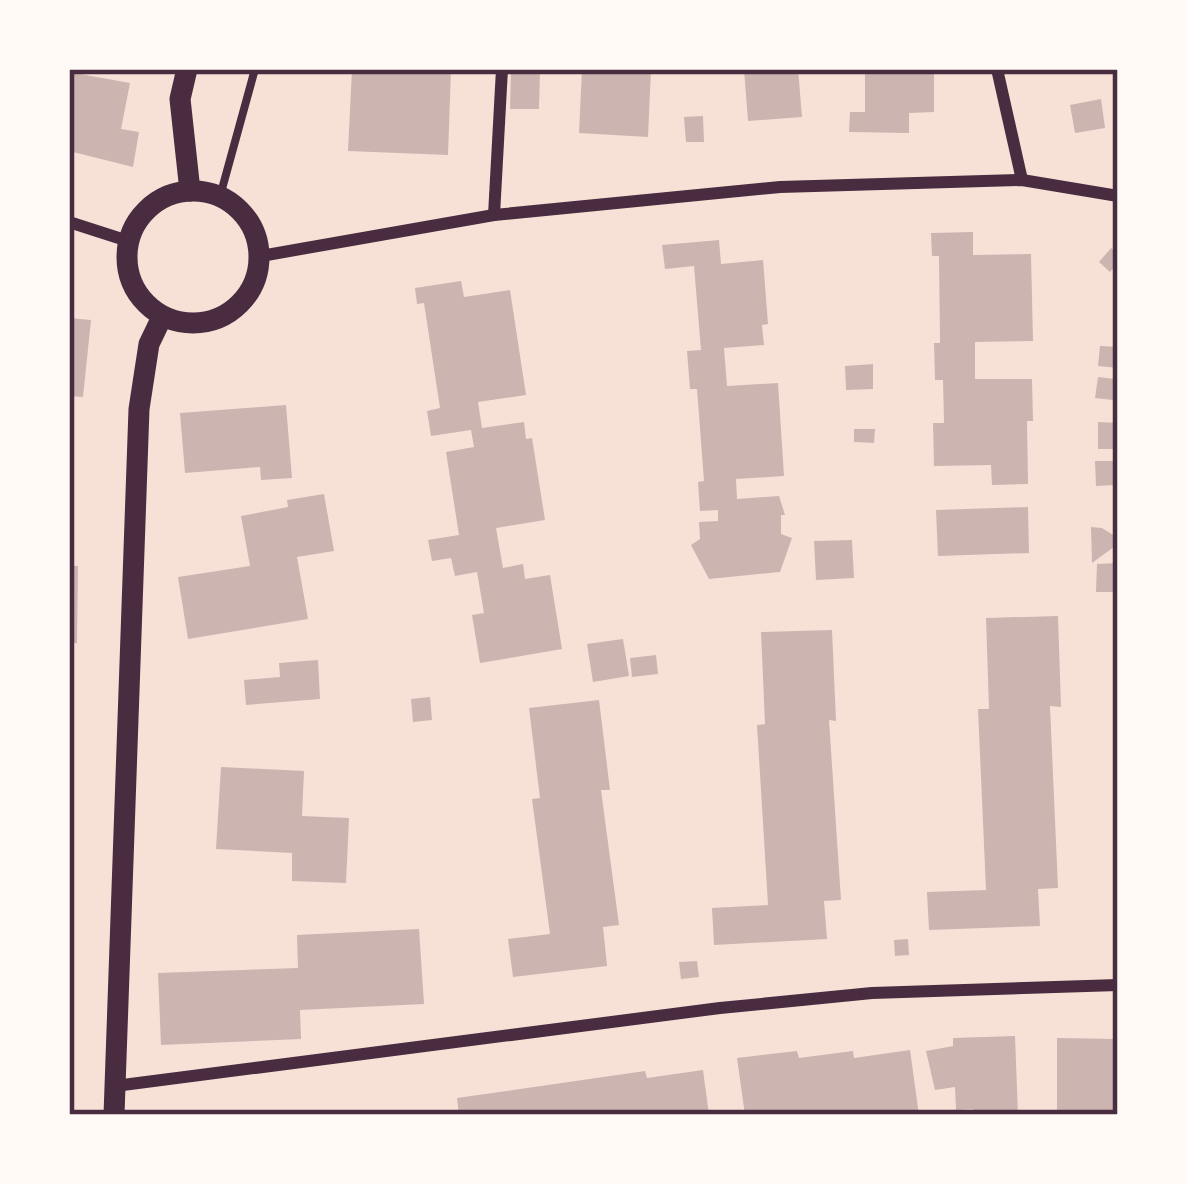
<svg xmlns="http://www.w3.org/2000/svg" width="1187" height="1184" viewBox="0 0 1187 1184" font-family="Overpass,sans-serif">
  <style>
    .building { fill: #ccb4b1 }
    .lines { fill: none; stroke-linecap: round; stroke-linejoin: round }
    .path { stroke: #4a2c40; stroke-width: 8 }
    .minor { stroke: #4a2c40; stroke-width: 12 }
    .tertiary { stroke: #4a2c40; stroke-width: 21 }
    .neatline { fill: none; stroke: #4a2c40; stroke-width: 4.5 }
  </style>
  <rect width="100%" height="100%" fill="#f7e1d7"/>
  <!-- building -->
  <g class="building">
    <polygon points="352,69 451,69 448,155 348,151"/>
    <polygon points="511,69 540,70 539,109 510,109"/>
    <polygon points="582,69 651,69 648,137 579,133"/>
    <polygon points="744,69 798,69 802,117 748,121"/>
    <polygon points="865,70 934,70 934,112 909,113 909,133 849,132 850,112 865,112"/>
    <polygon points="69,72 130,83 121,129 139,132 133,167 69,151"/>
    <polygon points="1101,99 1105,128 1075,133 1070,105"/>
    <polygon points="703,116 704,142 686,142 684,117"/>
    <polygon points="973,232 973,255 1031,254 1033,341 975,342 975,379 1032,379 1033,421 1027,421 1028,484 992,485 991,465 934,466 933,423 944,423 943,380 935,380 934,343 940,343 939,256 932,256 931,233"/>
    <polygon points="719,240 721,264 763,260 768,324 762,325 764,345 724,348 727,386 778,383 784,476 736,479 737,499 779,496 785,515 781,515 781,534 792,538 780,572 709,579 691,545 700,539 699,522 718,521 718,510 700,511 698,482 704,481 697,389 690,389 687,351 701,350 694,266 665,269 662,245"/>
    <polygon points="1111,248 1118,254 1118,263 1110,272 1099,262"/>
    <polygon points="461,281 464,297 510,290 526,395 478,402 482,428 524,422 526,439 532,438 545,520 496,528 503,568 523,564 525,579 550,575 562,649 480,663 472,615 484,613 477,572 455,576 451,558 432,561 428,540 459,535 446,452 474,447 471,430 431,436 427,411 440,408 424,303 417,304 415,288"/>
    <polygon points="69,318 91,320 83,397 69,396"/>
    <polygon points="1100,346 1118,347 1118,368 1098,366"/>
    <polygon points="873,364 873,389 846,390 845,366"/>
    <polygon points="1098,377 1115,379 1113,400 1095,398"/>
    <polygon points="286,405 292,478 261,480 260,467 185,473 180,413"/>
    <polygon points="1098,422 1118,423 1118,449 1098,449"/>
    <polygon points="854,429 875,429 874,443 854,442"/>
    <polygon points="1095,461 1115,461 1116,485 1096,486"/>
    <polygon points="324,494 334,551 297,557 308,619 188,639 178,577 250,566 241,516 288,507 287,500"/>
    <polygon points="1028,507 1029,553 938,556 936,510"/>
    <polygon points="1091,527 1102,528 1118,538 1118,544 1092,563"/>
    <polygon points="852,540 854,578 816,580 814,541"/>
    <polygon points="1118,563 1118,592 1096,592 1097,564"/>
    <polygon points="69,566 78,566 77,643 69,643"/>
    <polygon points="1058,616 1061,707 1050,706 1058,888 1038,889 1040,926 929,930 927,892 986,890 978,709 989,709 986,618"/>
    <polygon points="832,630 836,721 829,720 841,900 824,901 827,939 714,945 712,908 768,905 757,725 765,724 761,632"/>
    <polygon points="623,639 629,676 593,682 587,644"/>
    <polygon points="656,655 658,674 632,677 630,658"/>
    <polygon points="318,660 320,699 246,705 244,680 280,677 279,663"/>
    <polygon points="430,697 432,720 413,722 411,699"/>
    <polygon points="599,700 610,790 601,790 619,925 603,927 607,966 513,977 508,939 550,934 532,799 540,798 529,708"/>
    <polygon points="221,767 304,771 302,816 349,818 346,883 292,881 292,853 216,849"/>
    <polygon points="419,929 424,1004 300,1010 301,1039 161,1045 158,973 298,968 297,935"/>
    <polygon points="908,939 909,955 895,956 894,940"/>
    <polygon points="697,961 699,977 681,979 679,962"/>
    <polygon points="1015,1036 1018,1115 973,1115 973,1109 956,1110 955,1087 935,1090 926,1051 953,1046 953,1038"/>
    <polygon points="1057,1038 1118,1039 1118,1115 1057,1115"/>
    <polygon points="910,1050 919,1115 745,1115 737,1058 797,1051 799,1058 853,1051 854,1058"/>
    <polygon points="703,1070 709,1115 459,1115 457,1098 645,1071 647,1078"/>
  </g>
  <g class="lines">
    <!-- path -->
    <polyline class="path" points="222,189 255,69"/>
    <!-- minor -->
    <g class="minor">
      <polyline points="997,69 1022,180"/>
      <polyline points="494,215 502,69"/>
      <polyline points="69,222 128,241"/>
      <polyline points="261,256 494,215 780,187 1022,180 1118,196"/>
      <polyline points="115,1086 720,1008 872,993 1118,985"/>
    </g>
    <!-- tertiary -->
    <g class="tertiary">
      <polyline points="187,69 180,99 190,191"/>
      <circle cx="193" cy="257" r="66"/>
      <polyline points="114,1115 139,409 149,344 162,317"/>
    </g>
  </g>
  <!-- border -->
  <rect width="1187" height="1184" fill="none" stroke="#fffaf5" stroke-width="144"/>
  <rect x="72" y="72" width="1043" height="1040" class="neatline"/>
</svg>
